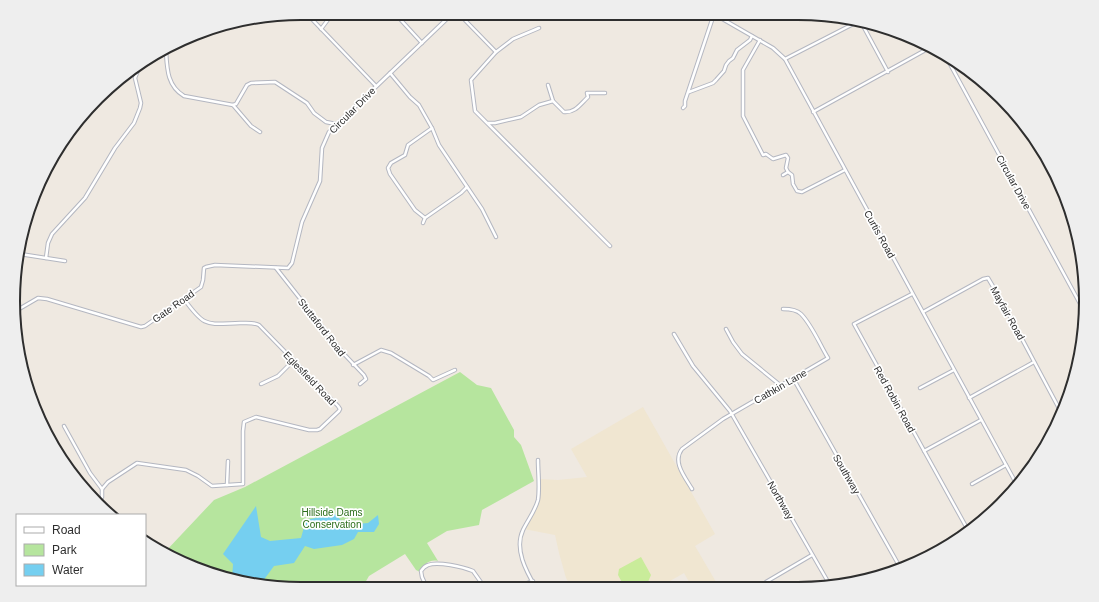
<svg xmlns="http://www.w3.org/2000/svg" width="1099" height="602" viewBox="0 0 1099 602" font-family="Arial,sans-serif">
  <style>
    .education { fill: #f0e6d1 }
    .green { fill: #b6e59e }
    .pitch { fill: #c9ec9a }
    .water { fill: #75cff0 }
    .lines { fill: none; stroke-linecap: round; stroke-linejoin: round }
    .minor-casing { stroke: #b4b7c1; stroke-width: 4.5 }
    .minor { stroke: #fff; stroke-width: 2.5 }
    .labels { text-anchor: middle; stroke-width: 3.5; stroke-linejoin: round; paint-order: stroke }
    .street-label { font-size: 10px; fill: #2e2e2e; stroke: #fff }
    .park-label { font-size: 10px; fill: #2c6e1b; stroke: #fff }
    .rim { fill: none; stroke: #2e2e2e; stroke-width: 2 }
  </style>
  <rect width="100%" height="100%" fill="#efe9e1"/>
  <!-- education -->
  <polygon class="education" points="643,407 715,534 695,546 719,587 692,587 684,573 663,585 664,587 571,587 566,578 559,553 555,535 524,529 538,500 539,479 558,480 587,477 571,449"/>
  <!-- green -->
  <path class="green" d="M 460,372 L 477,385 L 491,388 L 514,430 L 514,437 L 521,445 L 534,481 L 482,510 L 479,525 L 447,531 L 427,543 L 438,561 C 429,559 423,565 420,572 L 416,570 L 405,554 L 369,576 L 362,588 L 282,588 L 226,579 L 157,550 L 145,541 L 145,537 L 165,552 L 214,500 L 245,487 Z"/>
  <!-- pitch -->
  <polygon class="pitch" points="641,557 651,575 648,582 643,587 624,586 618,575 619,569"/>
  <!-- water -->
  <polygon class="water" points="256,506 261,537 270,541 301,538 306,520 335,514 345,525 368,523 378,515 379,524 374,532 358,532 354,539 342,545 314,549 305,546 294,563 274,566 260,585 232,580 233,564 223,554"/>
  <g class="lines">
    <defs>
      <g id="minor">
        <polyline points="306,13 376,86"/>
        <polyline points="458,13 496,52"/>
        <polyline points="712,13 773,48 785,59 1017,485"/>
        <polyline points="399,18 422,43"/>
        <polyline points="861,22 888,72"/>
        <polyline points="539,28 513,39 496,52 471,80 475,111 610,246"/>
        <polyline points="321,29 333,13"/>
        <polyline points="760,40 743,70 743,116 763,155 766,154 773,159 786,155 788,158 786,168 788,172"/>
        <path d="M 166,51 C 167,68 167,86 184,96 L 233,105 L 251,126 L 260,132"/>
        <polyline points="944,53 1084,311"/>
        <polyline points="785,59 857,22"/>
        <polyline points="390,73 410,97 419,105 432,128 439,145 482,209 496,237"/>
        <polyline points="548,85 553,101"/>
        <polyline points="689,92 713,83 716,80 724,71 726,65 729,61 733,58 737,50 750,40 752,36"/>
        <polyline points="233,105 236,104 247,85 251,83 275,82 307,103 314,113 326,122 336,124"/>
        <polyline points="683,108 685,106 685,101 714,14"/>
        <polyline points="813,112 931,47"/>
        <path d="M 488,123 L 495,123 L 521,117 L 539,105 L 553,101 L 564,112 C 574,113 579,106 586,99 L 588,97 L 587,93 L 605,93"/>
        <polyline points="783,175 788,172 792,175 793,184 797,191 802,192 845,170"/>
        <polyline points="425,218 415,210 390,174 388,168 391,163 405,155 408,145 432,128"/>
        <polyline points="423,223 425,218 461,193 467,187"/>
        <polyline points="20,254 65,261"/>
        <polyline points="46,258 48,243 52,234 85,198 115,148 134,123 140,108 141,103 135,78 140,65"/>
        <polyline points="276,268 343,353 364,375 366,379 360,384"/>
        <polyline points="912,294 854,324 969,532"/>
        <polyline points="14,312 38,298 47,299 141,327 145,326 201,287 203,280 204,268 206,267 215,265 288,268 292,263 302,222 320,181 322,148 329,132 338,123 453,13"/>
        <polyline points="923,312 983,279 988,278 1005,307 1062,414"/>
        <polyline points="726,329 733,342 742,354 780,385"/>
        <polyline points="674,334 693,366 730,411 831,587"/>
        <polyline points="353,365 381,350 391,353 429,376 433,380 455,370"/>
        <polyline points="793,378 901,569"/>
        <polyline points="261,384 278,376 294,360"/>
        <polyline points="920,388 954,370"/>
        <polyline points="969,398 1034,362"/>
        <polyline points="64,426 90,473 102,489 102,497 99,503"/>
        <polyline points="924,451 981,420"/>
        <polyline points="972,484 1006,465"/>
        <polyline points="227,485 228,461"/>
        <path d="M 102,489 L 108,482 L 137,463 L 186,470 L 198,476 L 212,486 L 243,484 L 243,431 L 244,422 L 256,417 L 309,430 L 317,430 L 320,429 L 339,411 L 340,409 L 338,406 L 259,325 C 253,322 246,323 240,323 C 206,324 205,328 184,299"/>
        <path d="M 692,489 C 685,477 672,462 682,449 L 723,419 L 828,358 C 820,345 812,325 801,314 C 797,310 788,309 783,309"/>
        <polyline points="766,582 812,555"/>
        <path d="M 427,588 L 422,577 L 421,571 C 423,568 425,566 428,565 C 438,561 463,567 473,571 L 485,588"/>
        <polyline points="513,588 533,581"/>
        <path d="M 536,588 C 526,571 514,549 523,530 C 528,520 535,511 538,500 C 540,487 538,473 538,460"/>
      </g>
    </defs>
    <!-- minor casing -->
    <use href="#minor" class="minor-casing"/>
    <!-- minor -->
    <use href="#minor" class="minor"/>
  </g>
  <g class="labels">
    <!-- street labels -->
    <g class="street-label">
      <text transform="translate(352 110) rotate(-45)" y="4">Circular Drive</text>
      <text transform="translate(1014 182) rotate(61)" y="4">Circular Drive</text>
      <text transform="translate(880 234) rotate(61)" y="4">Curtis Road</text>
      <text transform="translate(173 306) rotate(-35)" y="4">Gate Road</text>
      <text transform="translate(1008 313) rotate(61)" y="4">Mayfair Road</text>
      <text transform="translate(322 327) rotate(52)" y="4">Stuttaford Road</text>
      <text transform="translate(310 378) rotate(46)" y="4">Eglesfield Road</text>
      <text transform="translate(780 386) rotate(-30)" y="4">Cathkin Lane</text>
      <text transform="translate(895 399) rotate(61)" y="4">Red Robin Road</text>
      <text transform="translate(847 474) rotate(60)" y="4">Southway</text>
      <text transform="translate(781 500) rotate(60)" y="4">Northway</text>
    </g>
    <!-- park labels -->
    <g class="park-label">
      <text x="332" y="516">Hillside Dams<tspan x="332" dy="12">Conservation</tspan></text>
    </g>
  </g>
  <!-- crop -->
  <path d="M0 0H1099V602H0ZM301 20H798A281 281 0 0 1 1079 301V301A281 281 0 0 1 798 582H301A281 281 0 0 1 20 301V301A281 281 0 0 1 301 20Z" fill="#eee" fill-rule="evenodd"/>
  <path class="rim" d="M301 20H798A281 281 0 0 1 1079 301V301A281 281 0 0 1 798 582H301A281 281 0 0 1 20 301V301A281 281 0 0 1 301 20Z"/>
  <!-- legend -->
  <rect x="16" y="514" width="130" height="72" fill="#ffffff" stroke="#ababab"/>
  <rect x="24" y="527" width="20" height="6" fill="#ffffff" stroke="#ababab"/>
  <text x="52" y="534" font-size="12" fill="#2e2e2e">Road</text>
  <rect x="24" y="544" width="20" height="12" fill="#b6e59e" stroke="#ababab"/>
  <text x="52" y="554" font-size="12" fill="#2e2e2e">Park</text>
  <rect x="24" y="564" width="20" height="12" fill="#75cff0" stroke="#ababab"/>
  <text x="52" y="574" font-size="12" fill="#2e2e2e">Water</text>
</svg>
